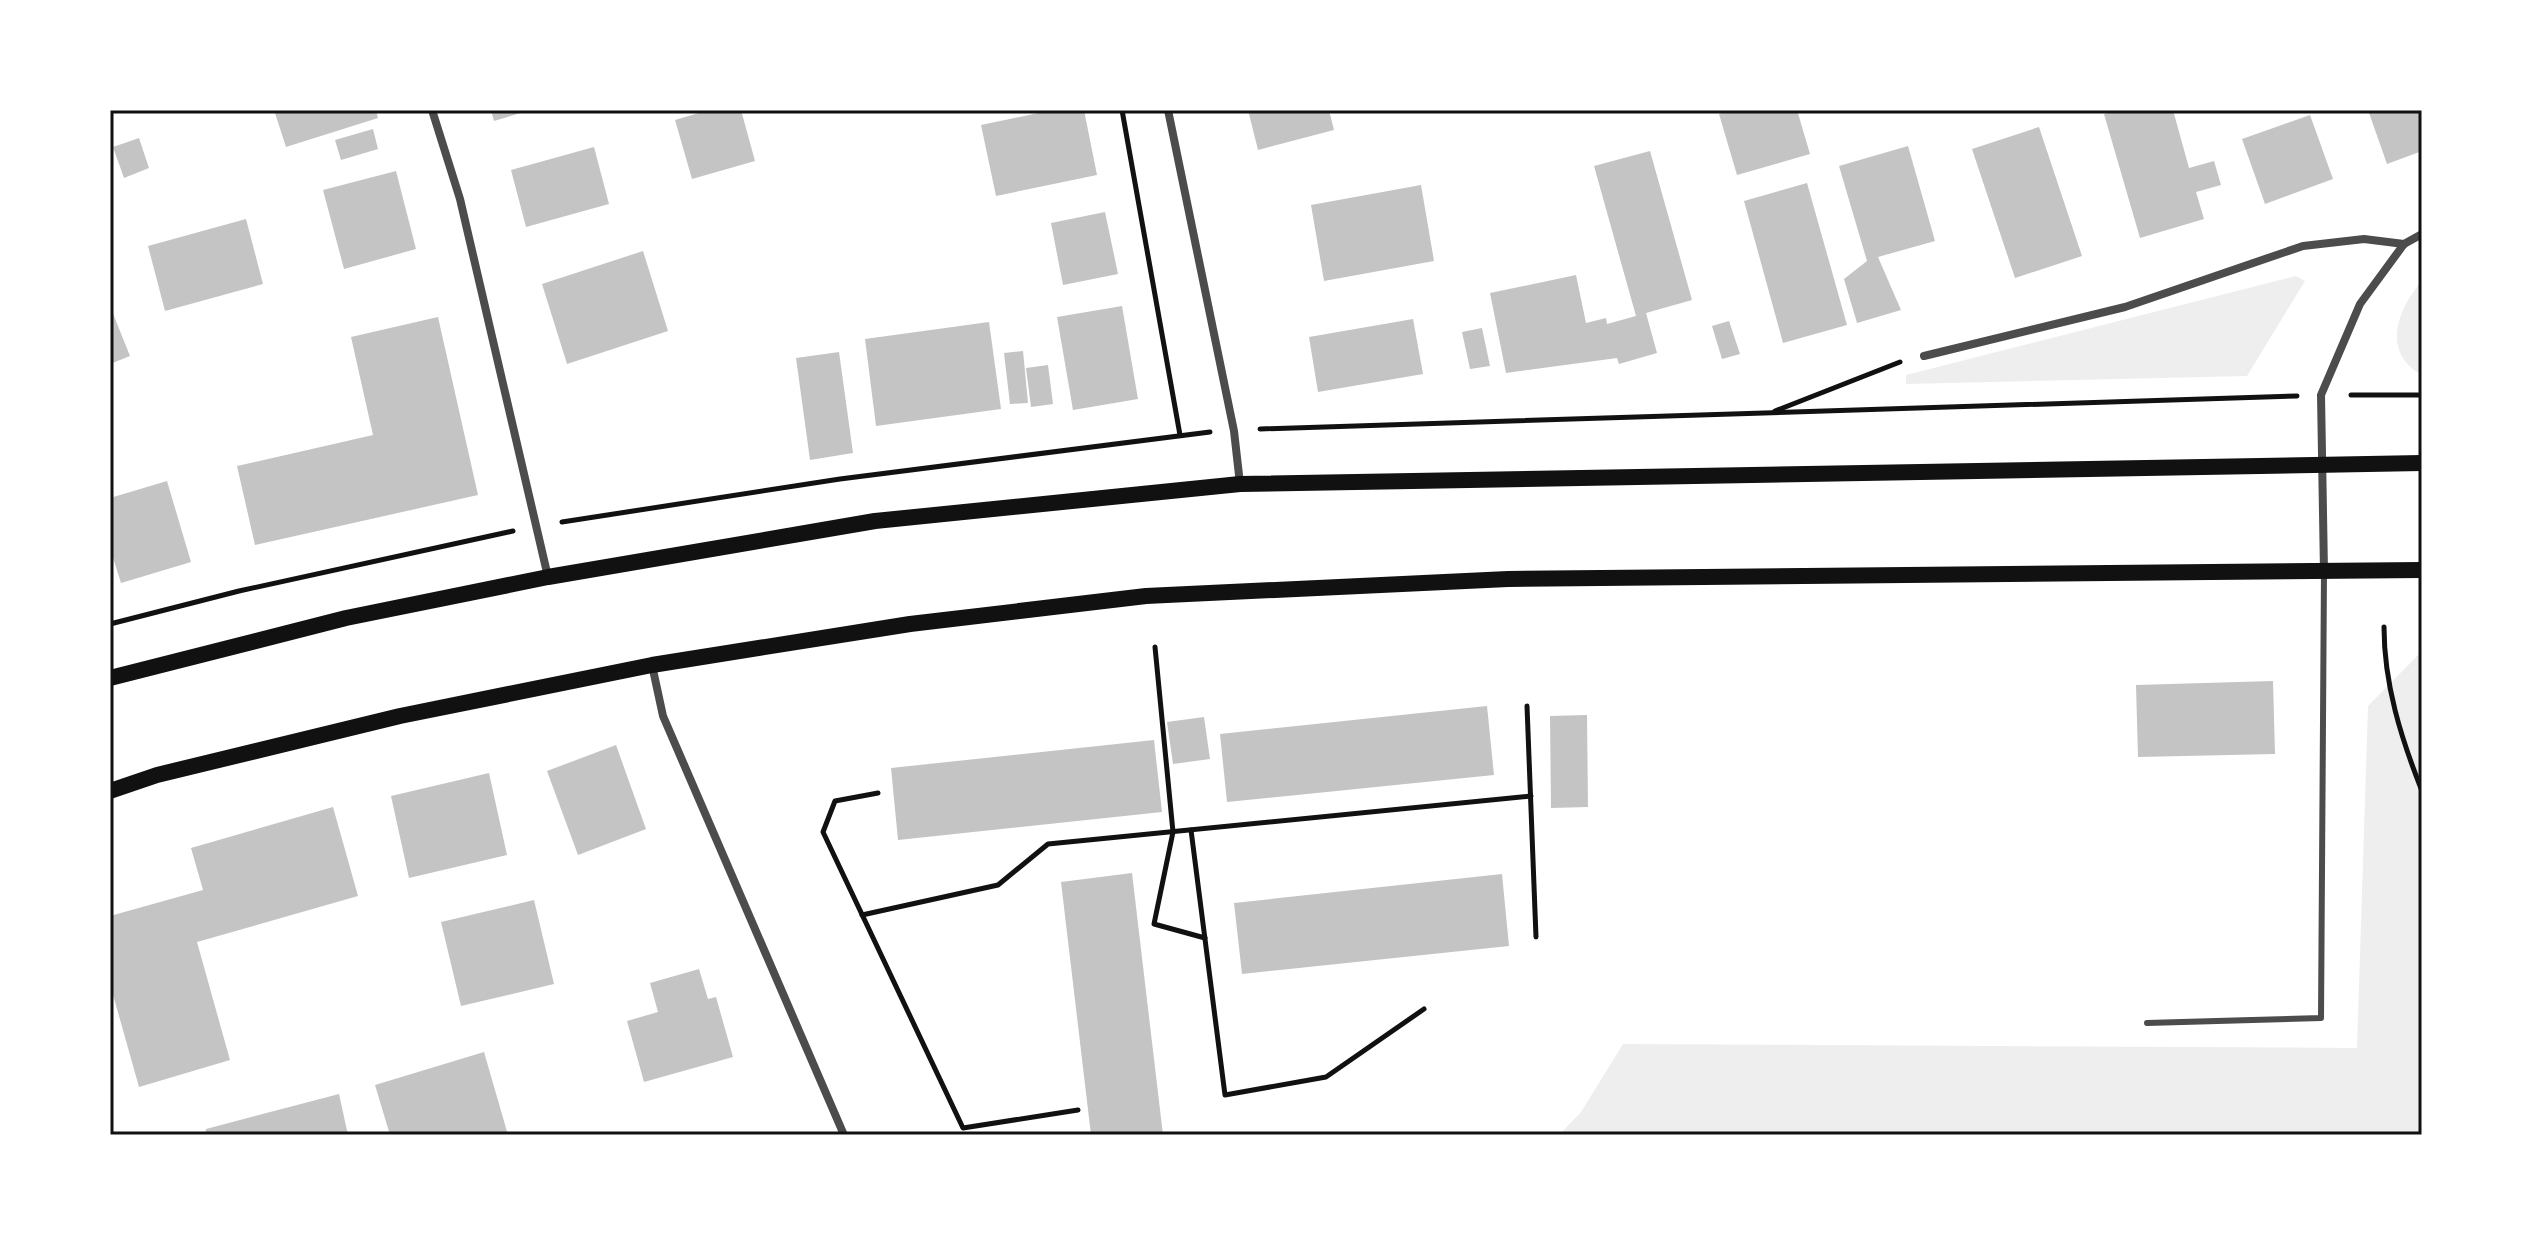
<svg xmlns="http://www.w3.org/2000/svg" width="2532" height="1245" viewBox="0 0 2532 1245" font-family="'Titillium Web',sans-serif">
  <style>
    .green { fill: #eee }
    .building { fill: #c4c4c4 }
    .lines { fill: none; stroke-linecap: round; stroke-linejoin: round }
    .path { stroke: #111; stroke-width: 5 }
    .service { stroke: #4c4c4c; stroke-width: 6 }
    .minor { stroke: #4c4c4c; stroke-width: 8 }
    .secondary { stroke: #111; stroke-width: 16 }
    .neatline { fill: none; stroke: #111; stroke-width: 3 }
  </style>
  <rect width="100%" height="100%" fill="#fff"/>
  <!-- green -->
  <g class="green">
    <polygon points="2296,276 2305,281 2247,376 1906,384 1906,375"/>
    <path d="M 2422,281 L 2422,375 C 2381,353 2397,309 2422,281 Z"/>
    <polygon points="2422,651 2422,1135 1559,1135 1581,1112 1623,1044 2357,1048 2368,706"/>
  </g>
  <!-- building -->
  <g class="building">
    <polygon points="274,110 376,110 378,118 286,147"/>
    <polygon points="491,110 527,110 527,111 494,121"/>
    <polygon points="709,110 741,110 755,161 692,179 675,120"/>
    <polygon points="1053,110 1084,110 1097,175 996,196 981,125"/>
    <polygon points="1248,110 1329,110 1334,130 1258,150"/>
    <polygon points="1731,110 1797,110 1810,154 1737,175 1719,114"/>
    <polygon points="2117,110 2173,110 2189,168 2214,161 2221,185 2196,192 2204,219 2140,238 2104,114"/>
    <polygon points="2368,110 2422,110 2422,151 2387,164"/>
    <polygon points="2310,115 2333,179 2265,204 2242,139"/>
    <polygon points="2039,127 2082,256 2015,278 1972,149"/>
    <polygon points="373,129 378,149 341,160 335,140"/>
    <polygon points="139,138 149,168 124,178 113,147"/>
    <polygon points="1908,146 1935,241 1878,257 1901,310 1857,323 1844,279 1867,261 1839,166"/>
    <polygon points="594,147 609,204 526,227 511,170"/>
    <polygon points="1650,151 1692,300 1646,313 1657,353 1619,364 1617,358 1506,373 1490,293 1576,275 1586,323 1606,318 1607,324 1636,316 1594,166"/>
    <polygon points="396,171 416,249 344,269 323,190"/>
    <polygon points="1807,183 1847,325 1783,343 1744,201"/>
    <polygon points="1421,185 1434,261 1324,281 1311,205"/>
    <polygon points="1105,212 1118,274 1063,285 1051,223"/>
    <polygon points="246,219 263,284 165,311 148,246"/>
    <polygon points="643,251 668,331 567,364 542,284"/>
    <polygon points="110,306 130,356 110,364"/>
    <polygon points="1122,306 1138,399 1073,410 1057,317"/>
    <polygon points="438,317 478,495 255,545 237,466 373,435 351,337"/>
    <polygon points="1413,319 1423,374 1318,392 1309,337"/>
    <polygon points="1729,321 1740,354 1722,359 1712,326"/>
    <polygon points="989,322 1001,409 876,426 865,339"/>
    <polygon points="1482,328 1490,366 1470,369 1462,332"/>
    <polygon points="1023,351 1028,403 1010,404 1004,353"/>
    <polygon points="839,352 853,453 810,460 796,358"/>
    <polygon points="1048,365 1053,404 1031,407 1026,368"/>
    <polygon points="167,481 191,562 121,583 110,548 110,498"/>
    <polygon points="2273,681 2275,754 2138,757 2136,685"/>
    <polygon points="1487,706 1494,775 1227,802 1220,734"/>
    <polygon points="1587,715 1588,807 1551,808 1550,716"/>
    <polygon points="1204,717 1210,759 1173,764 1167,722"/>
    <polygon points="1154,740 1162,812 898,840 891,768"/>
    <polygon points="616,745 646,829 578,855 547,771"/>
    <polygon points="489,773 507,855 409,878 391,796"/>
    <polygon points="333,807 358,896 197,942 230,1060 139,1087 110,984 110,916 203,890 191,848"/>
    <polygon points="1132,873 1163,1135 1091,1135 1061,882"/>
    <polygon points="1502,874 1509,946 1242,974 1234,903"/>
    <polygon points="534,900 554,984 461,1006 441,922"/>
    <polygon points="699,969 708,999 716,997 733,1057 644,1082 627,1021 658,1012 650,983"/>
    <polygon points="484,1052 508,1135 390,1135 375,1085"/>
    <polygon points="339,1094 348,1135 205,1135 206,1129"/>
  </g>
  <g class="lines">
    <!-- path -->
    <g class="path">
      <polyline points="1122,110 1180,435"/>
      <polyline points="2351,395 2422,395"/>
      <polyline points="1775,411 1900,362"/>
      <polyline points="1260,429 2297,396"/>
      <polyline points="562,522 840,479 1210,432"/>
      <polyline points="110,624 239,591 513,531"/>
      <path d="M 2384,627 C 2384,684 2401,738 2422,791"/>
      <polyline points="1155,647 1173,832 1154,924 1205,938"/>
      <polyline points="1527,706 1536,937"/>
      <polyline points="878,793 835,801 823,832 963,1128 1078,1110"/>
      <polyline points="1191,830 1225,1095 1326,1077 1424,1009"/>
      <polyline points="862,915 998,885 1048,844 1531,796"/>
    </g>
    <!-- service -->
    <polyline class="service" points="2147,1023 2321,1018 2324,572"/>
    <!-- minor -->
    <g class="minor">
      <polyline points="432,110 460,199 548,577"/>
      <polyline points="1168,110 1234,431 1240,484"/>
      <polyline points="1924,356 2125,307 2303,246 2364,239 2404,244"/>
      <polyline points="2324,572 2321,395 2360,304 2404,244 2422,234"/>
      <polyline points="652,665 663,716 844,1135"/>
    </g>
    <!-- secondary -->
    <g class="secondary">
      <polyline points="110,678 346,618 548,577 875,521 1240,484 2422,463"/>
      <polyline points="110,791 157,775 400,716 652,665 910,624 1146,596 1508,579 2422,570"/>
    </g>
  </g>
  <!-- border -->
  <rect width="2532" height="1245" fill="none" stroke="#ffffff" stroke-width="224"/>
  <rect x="112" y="112" width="2308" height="1021" class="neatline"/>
</svg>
